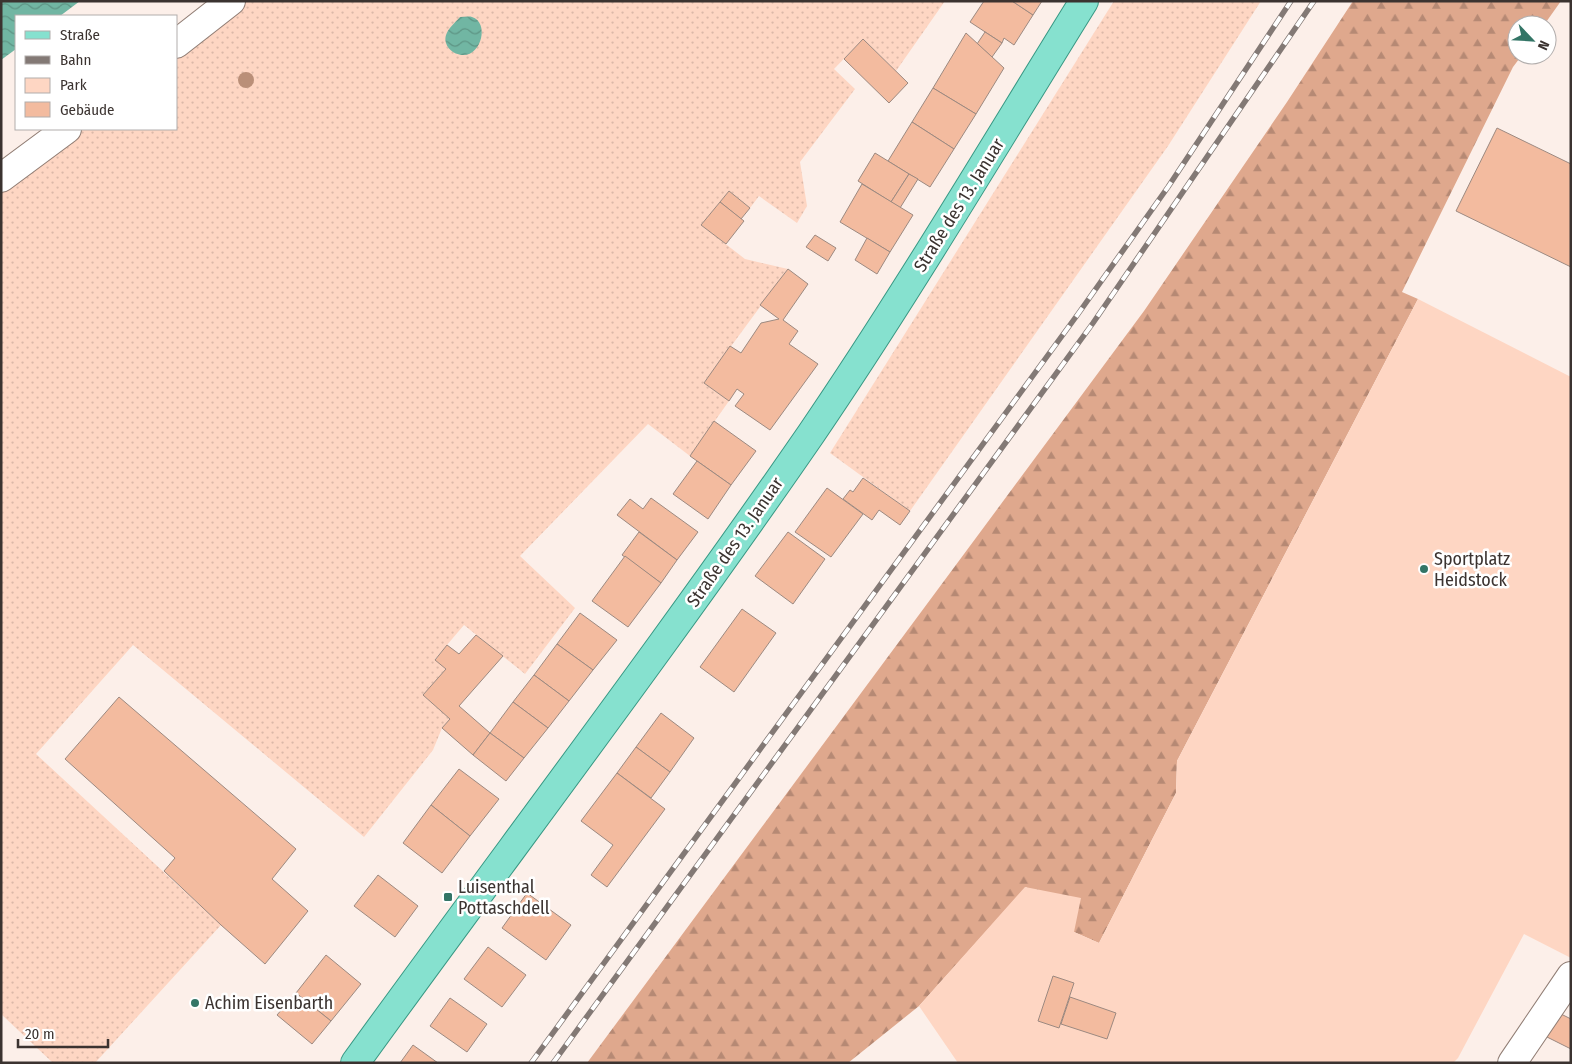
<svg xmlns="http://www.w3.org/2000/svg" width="1572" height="1064" viewBox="0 0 1572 1064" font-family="'Fira Sans Condensed',sans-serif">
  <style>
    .green { fill: url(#green-dots) }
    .forest { fill: url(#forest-firs) }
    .pitch { fill: #fed6c3 }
    .water { fill: url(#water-waves) }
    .building { fill: #f3bb9f; stroke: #9c8980 }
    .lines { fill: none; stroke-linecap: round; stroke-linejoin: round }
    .minor-casing { stroke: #907d74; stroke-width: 30 }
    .major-casing { stroke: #389783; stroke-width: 30 }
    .minor { stroke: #fff; stroke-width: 28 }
    .major { stroke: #86e1cf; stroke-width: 28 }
    .rail-casing { stroke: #837975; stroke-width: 5.5 }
    .rail { stroke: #fff; stroke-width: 4; stroke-dasharray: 11; stroke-linecap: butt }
    .tree { fill: #ba8f78 }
    .poi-dot { fill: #337566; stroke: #fff; stroke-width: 2 }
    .labels { text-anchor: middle; stroke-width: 5; stroke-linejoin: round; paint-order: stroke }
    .street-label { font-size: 18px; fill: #3b3330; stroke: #fff }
    .poi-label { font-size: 18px; fill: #3b3330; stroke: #fff; text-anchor: start }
  </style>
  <defs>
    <pattern id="green-dots" width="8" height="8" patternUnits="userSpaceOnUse" patternTransform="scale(1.25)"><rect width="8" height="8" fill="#fed6c3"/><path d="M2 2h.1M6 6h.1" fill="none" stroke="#dbb8a8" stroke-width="1.8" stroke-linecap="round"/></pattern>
    <pattern id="forest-firs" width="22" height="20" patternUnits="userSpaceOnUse" patternTransform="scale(1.25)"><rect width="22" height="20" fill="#dfa88d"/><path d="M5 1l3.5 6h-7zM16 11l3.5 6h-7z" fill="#b68974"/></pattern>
    <pattern id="water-waves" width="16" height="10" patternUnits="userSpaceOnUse" patternTransform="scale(1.25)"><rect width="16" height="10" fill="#71b6a3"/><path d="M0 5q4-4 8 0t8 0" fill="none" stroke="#5e9585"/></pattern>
  </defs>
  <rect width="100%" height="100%" fill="#fcefe9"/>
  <!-- green -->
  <g class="green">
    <polygon points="246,1 945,1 896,71 863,39 834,69 855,89 800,162 807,206 797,223 759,196 750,208 729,191 701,225 745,259 788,269 704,383 729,401 690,456 648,424 520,556 575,608 525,674 464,625 435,659 446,669 423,695 450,719 442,728 433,750 364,837 133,645 36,754 221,925 95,1063 53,1063 1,1014 1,188 81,129 176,129 176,56"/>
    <polygon points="1114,1 1261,1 1168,146 910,511 830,453"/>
  </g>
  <!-- forest -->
  <polygon class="forest" points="1353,1 1561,1 1544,25 1517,25 1517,55 1522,55 1513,67 1402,292 1418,299 1177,761 1176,793 1099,943 1074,932 1026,887 919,1006 848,1063 587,1063 1144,311 1287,102"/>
  <!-- pitch -->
  <polygon class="pitch" points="1418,299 1571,377 1571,958 1524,934 1458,1058 1453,1063 958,1063 919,1006 1025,887 1081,898 1074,932 1099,943 1176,793 1177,761"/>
  <!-- water -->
  <g class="water">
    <polygon points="1,1 80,1 60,16 16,16 16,49 1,60"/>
    <path d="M 460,17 C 464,17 469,16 472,17 C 492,23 479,67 453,52 C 450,50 447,47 446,43 C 443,32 454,24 460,17 Z"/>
  </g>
  <!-- building -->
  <g class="building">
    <polygon points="984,1 1012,1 1033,15 1014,45 1004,38 1002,43 970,22"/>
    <polygon points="1012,1 1042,1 1033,15"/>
    <polygon points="985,32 1002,43 992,57 977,44"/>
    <polygon points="966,33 1004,68 976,114 933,88"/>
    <polygon points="863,39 908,83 889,103 844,59"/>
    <polygon points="933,88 976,114 954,149 912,122"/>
    <polygon points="912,122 954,149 930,187 888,161"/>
    <polygon points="1497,128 1571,164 1571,267 1456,211"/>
    <polygon points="875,153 909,174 891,202 858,181"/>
    <polygon points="909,174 918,179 900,208 891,202"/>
    <polygon points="862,184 913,215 890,252 840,222"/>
    <polygon points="729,191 750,208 741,219 720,202"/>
    <polygon points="720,202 744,221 726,244 701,225"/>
    <polygon points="815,235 836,248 828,261 806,247"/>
    <polygon points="867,238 890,252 877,274 855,260"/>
    <polygon points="788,269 808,284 783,320 798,331 789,344 818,364 770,430 735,406 744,394 737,389 729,401 704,383 730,346 741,353 761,323 779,319 760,305"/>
    <polygon points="714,421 756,451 731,485 690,456"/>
    <polygon points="697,461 731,485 708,519 673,494"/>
    <polygon points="863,478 910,511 900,525 879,510 872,520 843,499 850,490 853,492"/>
    <polygon points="827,488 863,514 831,557 795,532"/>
    <polygon points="651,498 698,532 677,560 617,515 630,499 643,509"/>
    <polygon points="639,532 677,560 661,583 622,555"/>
    <polygon points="788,532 825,559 793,604 755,576"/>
    <polygon points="625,556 661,583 628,627 592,601"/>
    <polygon points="742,609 776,633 734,692 700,667"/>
    <polygon points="580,613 617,640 593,670 557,644"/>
    <polygon points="476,635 503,656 459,706 490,733 473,755 442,728 450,719 423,695 446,669 435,660 447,645 459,654"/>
    <polygon points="557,644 593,670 569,701 534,675"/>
    <polygon points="534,675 569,701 548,728 513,702"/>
    <polygon points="119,697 296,849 272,879 308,911 265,964 221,925 164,871 175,858 65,759"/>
    <polygon points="513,702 548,728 524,758 490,733"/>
    <polygon points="661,713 694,738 670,772 636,747"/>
    <polygon points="490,733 524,758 506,781 473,755"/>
    <polygon points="636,747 670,772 651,798 617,773"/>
    <polygon points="459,769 499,799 470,836 431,805"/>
    <polygon points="617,773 665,809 607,887 591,875 613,845 581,821"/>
    <polygon points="431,805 470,836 442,873 403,843"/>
    <polygon points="378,875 418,906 395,937 354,906"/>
    <polygon points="527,893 571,925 546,960 502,928"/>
    <polygon points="488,947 526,975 502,1007 464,979"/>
    <polygon points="326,955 361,984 331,1021 296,993"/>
    <polygon points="1053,976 1074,983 1059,1028 1038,1021"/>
    <polygon points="296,993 331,1021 312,1044 277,1015"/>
    <polygon points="1070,997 1116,1013 1107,1039 1061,1024"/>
    <polygon points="450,998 487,1024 467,1052 430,1026"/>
    <polygon points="1557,1012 1571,1019 1571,1049 1545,1036"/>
    <polygon points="413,1045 438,1063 400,1063"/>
  </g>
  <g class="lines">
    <defs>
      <g id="minor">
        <polyline points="176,44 231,1"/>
        <polyline points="1,178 67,129"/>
        <polyline points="1512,1063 1571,976"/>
      </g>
      <path id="major" d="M 355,1063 C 507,853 664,647 811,434 C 907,293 994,146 1084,1"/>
    </defs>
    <!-- minor casing -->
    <use href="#minor" class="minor-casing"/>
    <!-- major casing -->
    <use href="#major" class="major-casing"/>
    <!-- minor -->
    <use href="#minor" class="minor"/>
    <!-- major -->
    <use href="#major" class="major"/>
    <defs>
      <g id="rail">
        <polyline points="531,1063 1078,314 1168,187 1291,1"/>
        <polyline points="553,1063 1093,323 1314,1"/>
      </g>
    </defs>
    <!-- rail casing -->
    <use href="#rail" class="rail-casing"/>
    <!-- rail -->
    <use href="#rail" class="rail"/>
  </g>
  <!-- trees -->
  <circle class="tree" cx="246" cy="80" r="8"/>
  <!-- markers -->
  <g class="poi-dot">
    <circle cx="1424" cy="569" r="5"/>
    <rect x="443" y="892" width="10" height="10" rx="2.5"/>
    <circle cx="195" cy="1003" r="5"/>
  </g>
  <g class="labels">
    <!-- street labels -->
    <g class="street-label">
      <text transform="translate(959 205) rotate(-58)" y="6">Straße des 13. Januar</text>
      <text transform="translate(735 542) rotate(-55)" y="6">Straße des 13. Januar</text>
    </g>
    <!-- poi labels -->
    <g class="poi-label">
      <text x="1434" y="565">Sportplatz<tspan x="1434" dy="21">Heidstock</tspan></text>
      <text x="458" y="893">Luisenthal<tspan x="458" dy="21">Pottaschdell</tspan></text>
      <text x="205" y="1009">Achim Eisenbarth</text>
    </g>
  </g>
  <!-- border -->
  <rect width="1572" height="1064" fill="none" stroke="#3b3330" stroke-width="5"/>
  <!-- legend -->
  <rect x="15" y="15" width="162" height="115" fill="#ffffff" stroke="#b1adac"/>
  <rect x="25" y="31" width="25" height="8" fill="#86e1cf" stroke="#b1adac"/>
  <text x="60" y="40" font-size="15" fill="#3b3330">Straße</text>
  <rect x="25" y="56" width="25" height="8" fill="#837975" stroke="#b1adac"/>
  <text x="60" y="65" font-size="15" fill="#3b3330">Bahn</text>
  <rect x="25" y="78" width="25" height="15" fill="#fed6c3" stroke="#b1adac"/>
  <text x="60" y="90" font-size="15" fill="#3b3330">Park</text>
  <rect x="25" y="102" width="25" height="15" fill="#f3bb9f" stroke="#b1adac"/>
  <text x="60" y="115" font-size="15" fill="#3b3330">Gebäude</text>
  <!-- north arrow -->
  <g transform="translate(1532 40) rotate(115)"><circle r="24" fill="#ffffff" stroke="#b1adac"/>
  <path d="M0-4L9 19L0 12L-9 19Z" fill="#337566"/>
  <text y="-8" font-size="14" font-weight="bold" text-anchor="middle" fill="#3b3330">N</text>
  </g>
  <!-- scale -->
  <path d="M18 1039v8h90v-8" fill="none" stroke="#3b3330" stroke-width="2.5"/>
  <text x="25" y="1039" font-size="15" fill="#3b3330" stroke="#ffffff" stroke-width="4" paint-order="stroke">20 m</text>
</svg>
